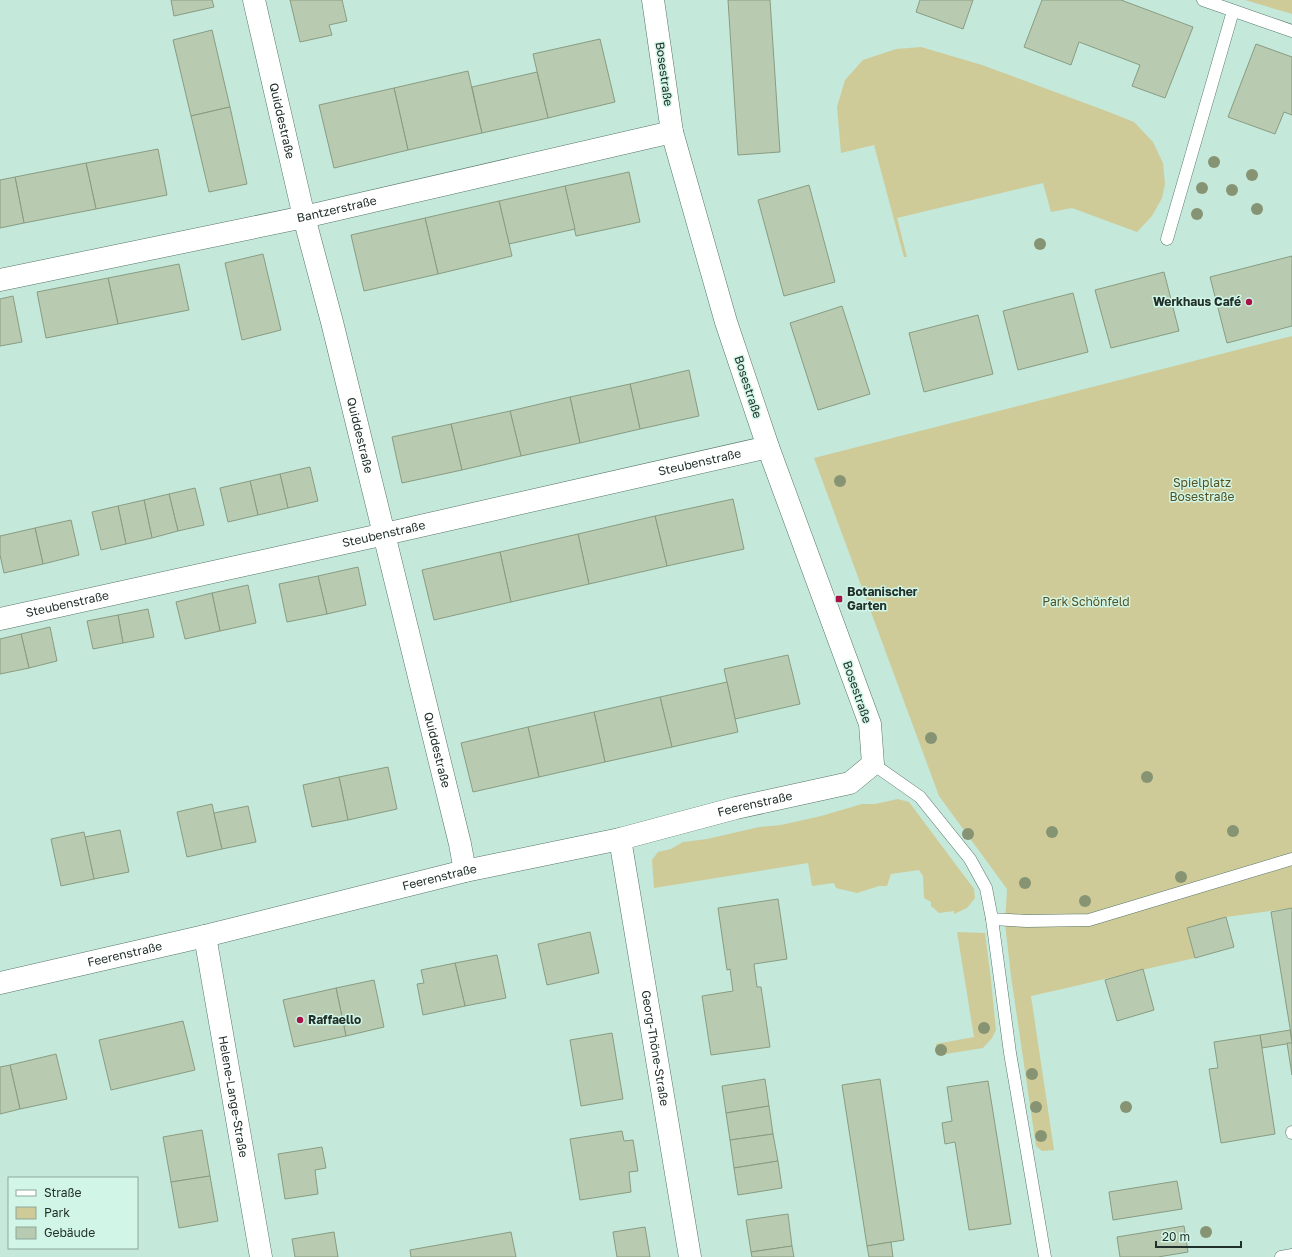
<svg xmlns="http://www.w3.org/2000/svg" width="1292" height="1257" viewBox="0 0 1292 1257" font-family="'Golos Text',sans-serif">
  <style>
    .green { fill: #cecb98 }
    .building { fill: #b8cbb0; stroke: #899c82 }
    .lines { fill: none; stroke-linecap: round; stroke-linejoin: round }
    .service-casing { stroke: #56766a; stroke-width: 13 }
    .minor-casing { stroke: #56766a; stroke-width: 23 }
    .service { stroke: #fff; stroke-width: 12 }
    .minor { stroke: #fff; stroke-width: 22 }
    .tree { fill: #869473 }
    .poi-dot { fill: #a71248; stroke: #d1f6e7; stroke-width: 1.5 }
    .labels { text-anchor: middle; stroke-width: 3; stroke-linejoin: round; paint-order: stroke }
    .street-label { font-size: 12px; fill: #22302b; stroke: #d1f6e7 }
    .poi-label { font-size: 12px; font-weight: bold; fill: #22302b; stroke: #d1f6e7; text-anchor: start }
    .park-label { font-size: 12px; fill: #54501f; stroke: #d1f6e7 }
  </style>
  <rect width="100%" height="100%" fill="#c4e8da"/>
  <!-- green -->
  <g class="green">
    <polygon points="1245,0 1292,0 1292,14 1289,13"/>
    <polygon points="921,47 982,65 1109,112 1134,122 1153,142 1163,163 1165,184 1162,198 1152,216 1137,232 1072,208 1051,212 1043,183 897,218 907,257 904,257 874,145 841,153 837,107 845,80 863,60 896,49"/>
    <path d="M 1292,336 L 1292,908 L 1226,917 L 1187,928 L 1195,958 C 1140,970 1086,984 1031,996 L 1054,1150 L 1042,1151 L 1036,1146 L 1011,976 L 1005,924 L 1007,889 L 939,796 L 814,458 Z"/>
    <polygon points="898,799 909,802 974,889 975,898 967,908 954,914 954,911 939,913 931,906 931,902 924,898 923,876 919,870 891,874 887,886 879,886 857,893 836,888 834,883 812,886 808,863 654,888 652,860 658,852 671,849 683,842 707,839 759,827 781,825 821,816 862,804 875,804"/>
    <polygon points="957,932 985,933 991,980 996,1030 992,1038 983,1048 939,1055 937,1053 936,1044 974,1037"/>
  </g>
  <!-- building -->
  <g class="building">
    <polygon points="171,0 212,0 214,7 174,16"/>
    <polygon points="290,0 342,0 347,21 329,25 332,35 300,42"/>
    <polygon points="728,0 770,0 780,152 738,155"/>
    <polygon points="920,0 973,0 963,29 916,12"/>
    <polygon points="1042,0 1121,0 1193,27 1165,98 1132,86 1140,65 1079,42 1071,65 1024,47"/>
    <polygon points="212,30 230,107 191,116 173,40"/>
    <polygon points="600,39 615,102 548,118 533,54"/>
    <polygon points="1256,44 1292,57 1292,115 1284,112 1275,134 1228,117"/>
    <polygon points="468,71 482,133 408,150 394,88"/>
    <polygon points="537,72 548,118 482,133 472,87"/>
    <polygon points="394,88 408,150 334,168 319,105"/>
    <polygon points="230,107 247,184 209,192 191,116"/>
    <polygon points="158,149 167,195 96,209 86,163"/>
    <polygon points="86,163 96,209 24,223 15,177"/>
    <polygon points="629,172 640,222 576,236 565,186"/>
    <polygon points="15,177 24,223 0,228 0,180"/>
    <polygon points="809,185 835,282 784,296 758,200"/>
    <polygon points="565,186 575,229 509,244 499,201"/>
    <polygon points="499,201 512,256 438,274 425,218"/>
    <polygon points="425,218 438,274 364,291 351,235"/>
    <polygon points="263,254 281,330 242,340 225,263"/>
    <polygon points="1292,256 1292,326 1227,343 1210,277"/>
    <polygon points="179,264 189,310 118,324 108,278"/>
    <polygon points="1164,272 1179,331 1111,348 1095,290"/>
    <polygon points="108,278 118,324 46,338 37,292"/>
    <polygon points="1073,293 1088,352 1018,370 1003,311"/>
    <polygon points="13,296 22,342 0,346 0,299"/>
    <polygon points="842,306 870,394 818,410 790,323"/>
    <polygon points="978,315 993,374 924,392 909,333"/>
    <polygon points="689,370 699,416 640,429 630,384"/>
    <polygon points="630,384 640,429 580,443 570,397"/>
    <polygon points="570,397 580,443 521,456 510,411"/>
    <polygon points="510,411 521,456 462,470 451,424"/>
    <polygon points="451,424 462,470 402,483 392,437"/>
    <polygon points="310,467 318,501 288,508 280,474"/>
    <polygon points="280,474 288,508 258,515 250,481"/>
    <polygon points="250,481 258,515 228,522 220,488"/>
    <polygon points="195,488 204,525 178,531 169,494"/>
    <polygon points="169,494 178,531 152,538 144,500"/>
    <polygon points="733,499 744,549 667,566 655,516"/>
    <polygon points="144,500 152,538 126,544 118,506"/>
    <polygon points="118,506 126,544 101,550 92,512"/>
    <polygon points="655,516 667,566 589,584 578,534"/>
    <polygon points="71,520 79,555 43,564 35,528"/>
    <polygon points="35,528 43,564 4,573 0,555 0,536"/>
    <polygon points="578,534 589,584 511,602 500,552"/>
    <polygon points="500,552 511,602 434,620 422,570"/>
    <polygon points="358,567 366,605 327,614 318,576"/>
    <polygon points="318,576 327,614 287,622 279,584"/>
    <polygon points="248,585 256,623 220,631 212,593"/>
    <polygon points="212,593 220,631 185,639 176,602"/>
    <polygon points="148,609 154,637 123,643 118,615"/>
    <polygon points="118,615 123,643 93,649 87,621"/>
    <polygon points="50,627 57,661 29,668 21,634"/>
    <polygon points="21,634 29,668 0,674 0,639"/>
    <polygon points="788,655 800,704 735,719 724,669"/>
    <polygon points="727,682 738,732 672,747 660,697"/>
    <polygon points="660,697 672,747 605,762 594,712"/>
    <polygon points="594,712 605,762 539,777 528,727"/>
    <polygon points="528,727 539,777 473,792 461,743"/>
    <polygon points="388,767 397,809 348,820 339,777"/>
    <polygon points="339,777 348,820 312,827 303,785"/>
    <polygon points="212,804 222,849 187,857 177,812"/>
    <polygon points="248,806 256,842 222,849 214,813"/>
    <polygon points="120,830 129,872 94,879 85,837"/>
    <polygon points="84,832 94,879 61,886 51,839"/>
    <polygon points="778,899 787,959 754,964 757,987 761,987 770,1047 711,1055 702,996 733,991 730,969 727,970 718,908"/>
    <polygon points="1292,908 1292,1040 1271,912"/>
    <polygon points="1226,917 1234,947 1195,958 1187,928"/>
    <polygon points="590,932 599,973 547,985 538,944"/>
    <polygon points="497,955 506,998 465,1006 455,963"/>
    <polygon points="455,963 465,1006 423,1015 417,984 424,983 421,970"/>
    <polygon points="1143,969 1154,1010 1117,1021 1105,980"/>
    <polygon points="374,980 384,1027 346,1036 336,988"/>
    <polygon points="336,988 346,1036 294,1047 283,1000"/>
    <polygon points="183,1021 195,1070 111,1090 99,1040"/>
    <polygon points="1290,1030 1292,1043 1262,1048 1260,1035"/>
    <polygon points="612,1033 623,1099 581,1106 570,1040"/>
    <polygon points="1260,1035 1275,1134 1221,1143 1209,1069 1218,1068 1214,1042"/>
    <polygon points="1287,1043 1292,1043 1292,1075"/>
    <polygon points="56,1054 67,1099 20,1109 10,1065"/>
    <polygon points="10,1065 20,1109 0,1114 0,1067"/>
    <polygon points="765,1079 769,1106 726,1113 722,1086"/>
    <polygon points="880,1079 904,1240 867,1246 842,1085"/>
    <polygon points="988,1081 1011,1224 969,1230 955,1142 945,1144 942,1123 952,1121 947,1087"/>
    <polygon points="769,1106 773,1134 730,1140 726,1113"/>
    <polygon points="202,1130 210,1176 171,1182 163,1137"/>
    <polygon points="622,1131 624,1141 633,1140 638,1171 629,1172 631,1192 580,1200 570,1139"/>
    <polygon points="773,1134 778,1161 734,1168 730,1140"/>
    <polygon points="322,1147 326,1168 315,1170 318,1194 285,1199 278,1154"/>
    <polygon points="778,1161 782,1188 738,1195 734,1168"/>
    <polygon points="210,1176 218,1221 179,1228 171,1182"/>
    <polygon points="1177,1181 1182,1209 1113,1220 1109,1192"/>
    <polygon points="788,1214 792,1246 751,1252 746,1220"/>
    <polygon points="1184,1226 1188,1252 1158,1257 1120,1257 1117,1237"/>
    <polygon points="645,1227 650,1257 617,1257 613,1232"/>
    <polygon points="334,1232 338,1257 295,1257 292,1239"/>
    <polygon points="511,1232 516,1257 411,1257 410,1250"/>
    <polygon points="891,1242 893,1257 869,1257 867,1246"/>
    <polygon points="792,1246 794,1257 752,1257 751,1252"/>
  </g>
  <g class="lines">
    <defs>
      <g id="service">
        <polyline points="1203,0 1292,31"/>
        <polyline points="1167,239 1233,11"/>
        <polyline points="873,764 920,797 970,859 986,888 992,919 1027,921 1089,920 1292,859"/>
        <polyline points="992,919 1010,1053 1045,1257"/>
        <polyline points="1292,1132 1292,1133"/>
        <polyline points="1281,1257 1292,1255"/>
      </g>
      <g id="minor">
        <path id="s1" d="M 254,0 L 304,217 L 332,322 L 460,844 L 465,871"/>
        <path id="s2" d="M 0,280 L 304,217 L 672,132"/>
        <path id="s3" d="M 0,619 L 385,534 L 768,447"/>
        <path id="s4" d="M 620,839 L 690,1257"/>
        <path id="s5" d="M 205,936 L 261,1257"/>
        <path id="s6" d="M 0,983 L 205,936 L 465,871 L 620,839 L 736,808 L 850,783 L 873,764 L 870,724 L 768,447 L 726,322 L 672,132 L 653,0"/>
      </g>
    </defs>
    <!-- service casing -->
    <use href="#service" class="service-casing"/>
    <!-- minor casing -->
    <use href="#minor" class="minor-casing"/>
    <!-- service -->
    <use href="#service" class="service"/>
    <!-- minor -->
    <use href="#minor" class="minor"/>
  </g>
  <!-- trees -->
  <g class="tree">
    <circle cx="1214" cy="162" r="6"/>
    <circle cx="1252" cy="175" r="6"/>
    <circle cx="1202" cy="188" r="6"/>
    <circle cx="1232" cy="190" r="6"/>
    <circle cx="1257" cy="209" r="6"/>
    <circle cx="1197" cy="214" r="6"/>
    <circle cx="1040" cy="244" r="6"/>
    <circle cx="840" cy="481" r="6"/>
    <circle cx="931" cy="738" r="6"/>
    <circle cx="1147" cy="777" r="6"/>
    <circle cx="1233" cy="831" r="6"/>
    <circle cx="1052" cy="832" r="6"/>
    <circle cx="968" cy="834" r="6"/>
    <circle cx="1181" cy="877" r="6"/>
    <circle cx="1025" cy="883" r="6"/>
    <circle cx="1085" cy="901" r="6"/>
    <circle cx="984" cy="1028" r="6"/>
    <circle cx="941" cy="1050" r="6"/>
    <circle cx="1032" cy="1074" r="6"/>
    <circle cx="1036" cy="1107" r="6"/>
    <circle cx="1126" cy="1107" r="6"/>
    <circle cx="1041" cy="1136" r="6"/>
    <circle cx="1206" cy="1232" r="6"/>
  </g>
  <!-- markers -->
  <g class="poi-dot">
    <circle cx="1249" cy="302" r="4"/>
    <rect x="835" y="595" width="8" height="8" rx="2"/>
    <circle cx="300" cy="1020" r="4"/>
  </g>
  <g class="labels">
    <!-- street labels -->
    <g class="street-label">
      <text transform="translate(664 74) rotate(82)" y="4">Bosestraße</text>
      <text dy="4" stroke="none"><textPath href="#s1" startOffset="124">Quiddestraße</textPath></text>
      <text dy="4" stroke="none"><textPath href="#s2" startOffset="344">Bantzerstraße</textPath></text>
      <text transform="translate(748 387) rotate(72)" y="4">Bosestraße</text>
      <text dy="4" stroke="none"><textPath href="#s1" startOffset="448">Quiddestraße</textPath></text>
      <text dy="4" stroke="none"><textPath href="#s3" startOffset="717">Steubenstraße</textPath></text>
      <text dy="4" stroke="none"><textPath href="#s3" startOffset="393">Steubenstraße</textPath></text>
      <text dy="4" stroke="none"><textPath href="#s3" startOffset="69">Steubenstraße</textPath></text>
      <text transform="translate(857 692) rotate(71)" y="4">Bosestraße</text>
      <text dy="4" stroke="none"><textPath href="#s1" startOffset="772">Quiddestraße</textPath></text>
      <text dy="4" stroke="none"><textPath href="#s6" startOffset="776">Feerenstraße</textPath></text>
      <text dy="4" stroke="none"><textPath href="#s6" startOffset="452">Feerenstraße</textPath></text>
      <text dy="4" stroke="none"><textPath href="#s6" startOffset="128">Feerenstraße</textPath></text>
      <text dy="4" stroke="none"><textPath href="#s4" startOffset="212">Georg-Thöne-Straße</textPath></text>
      <text dy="4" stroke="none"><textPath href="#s5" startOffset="163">Helene-Lange-Straße</textPath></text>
    </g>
    <!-- poi labels -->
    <g class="poi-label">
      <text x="1241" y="306" text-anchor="end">Werkhaus Café</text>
      <text x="847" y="596">Botanischer<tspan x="847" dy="14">Garten</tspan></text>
      <text x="308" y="1024">Raffaello</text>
    </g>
    <!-- park labels -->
    <g class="park-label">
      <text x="1202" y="487">Spielplatz<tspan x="1202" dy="14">Bosestraße</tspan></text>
      <text x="1086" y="606">Park Schönfeld</text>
    </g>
  </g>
  <!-- legend -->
  <rect x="8" y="1177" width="130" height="72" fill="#d1f6e7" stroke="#8ba79c"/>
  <rect x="16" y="1190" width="20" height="6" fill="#ffffff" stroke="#8ba79c"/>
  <text x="44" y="1197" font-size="12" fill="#22302b">Straße</text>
  <rect x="16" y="1207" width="20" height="12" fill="#cecb98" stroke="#8ba79c"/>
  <text x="44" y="1217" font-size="12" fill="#22302b">Park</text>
  <rect x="16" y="1227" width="20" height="12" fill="#b8cbb0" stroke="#8ba79c"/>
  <text x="44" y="1237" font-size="12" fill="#22302b">Gebäude</text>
  <!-- scale -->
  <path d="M1156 1241v6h85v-6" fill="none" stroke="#22302b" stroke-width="2"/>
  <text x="1162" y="1241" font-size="12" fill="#22302b" stroke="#d1f6e7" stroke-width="3" paint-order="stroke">20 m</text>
</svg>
